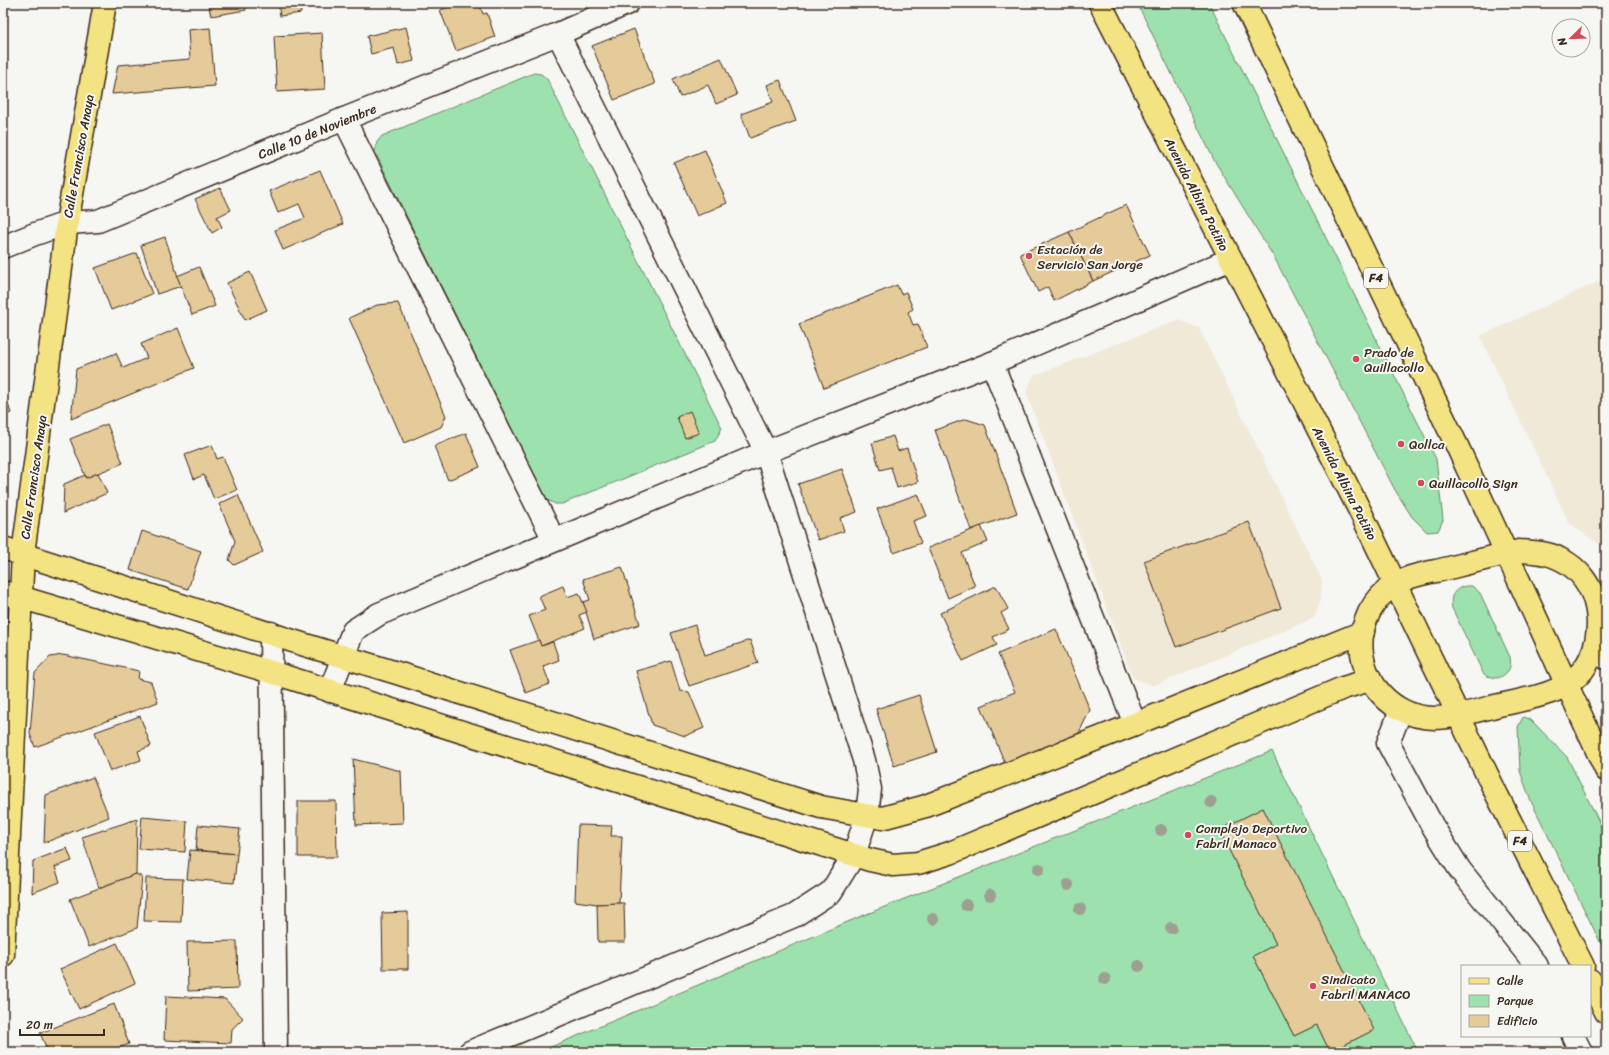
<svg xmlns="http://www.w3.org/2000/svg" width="1609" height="1055" viewBox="0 0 1609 1055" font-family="Sriracha,sans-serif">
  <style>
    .built { fill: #f1e9d8 }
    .green { fill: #9de2ae; stroke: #6c8666 }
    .building { fill: #e5ca9a; stroke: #3b2a1e }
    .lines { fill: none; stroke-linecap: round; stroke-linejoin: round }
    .minor-casing { stroke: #3b2a1e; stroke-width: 25 }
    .major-casing { stroke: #3b2a1e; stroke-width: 25 }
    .highway-casing { stroke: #3b2a1e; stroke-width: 25 }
    .minor { stroke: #f6f6f2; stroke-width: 22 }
    .major { stroke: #f4e382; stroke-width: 22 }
    .highway { stroke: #f4e382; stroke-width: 22 }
    .tree { fill: #9d9f91 }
    .poi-dot { fill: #d1495b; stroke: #f6f6f2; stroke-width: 1.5 }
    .labels { text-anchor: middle; stroke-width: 4; stroke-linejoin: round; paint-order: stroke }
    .shield { fill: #f6f6f2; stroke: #73675e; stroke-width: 1 }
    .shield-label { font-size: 12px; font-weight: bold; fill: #3b2a1e }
    .street-label { font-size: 13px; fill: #3b2a1e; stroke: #f6f6f2 }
    .poi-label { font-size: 13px; fill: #3b2a1e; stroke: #f6f6f2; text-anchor: start }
  </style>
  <rect width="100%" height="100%" fill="#f6f6f2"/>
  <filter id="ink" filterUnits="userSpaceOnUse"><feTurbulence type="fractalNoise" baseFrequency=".025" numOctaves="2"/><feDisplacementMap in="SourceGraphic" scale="8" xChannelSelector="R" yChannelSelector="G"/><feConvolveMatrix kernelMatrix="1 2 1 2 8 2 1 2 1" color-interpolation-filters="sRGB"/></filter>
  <g filter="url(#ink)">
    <!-- built -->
    <g class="built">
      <polygon points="1604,279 1606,284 1606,544 1597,543 1569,523 1480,336"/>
      <polygon points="1178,320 1199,328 1322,580 1321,599 1314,618 1153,686 1133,678 1026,392 1033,376"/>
    </g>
    <!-- green -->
    <g class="green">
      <polygon points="1137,3 1209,3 1436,459 1443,520 1438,531 1427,532 1412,517 1395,490 1275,259 1214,160"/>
      <polygon points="534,73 541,74 547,79 722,428 715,441 562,504 555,504 546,499 375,152 377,142 382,136"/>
      <path d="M 1466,586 L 1472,586 L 1480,593 L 1510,657 C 1512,668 1508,674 1498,678 L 1487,676 L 1483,673 L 1452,608 C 1449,597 1454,588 1466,586 Z"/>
      <polygon points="1523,717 1531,720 1567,757 1606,836 1606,954 1530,799 1520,771 1518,727"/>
      <polygon points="1272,751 1418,1052 539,1052 857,918"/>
    </g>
    <!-- building -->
    <g class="building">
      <polygon points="208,3 245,3 246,10 211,16"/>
      <polygon points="278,3 300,3 301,13 280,16"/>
      <polygon points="459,3 479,3 483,14 487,13 495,37 456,51 440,10"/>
      <polygon points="406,27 414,61 398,65 394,48 371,54 367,36"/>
      <polygon points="210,28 215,86 112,94 118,65 190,59 188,30"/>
      <polygon points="634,29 655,84 614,100 592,46"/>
      <polygon points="322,33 325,89 277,92 274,36"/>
      <polygon points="721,58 737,95 716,104 708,85 680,97 673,79"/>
      <polygon points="780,80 796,121 750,138 741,114 773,102 767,85"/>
      <polygon points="705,150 727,203 697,216 674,163"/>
      <polygon points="320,170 343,224 283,250 275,230 305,218 299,204 278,213 269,191"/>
      <polygon points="220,188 231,210 217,217 222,227 212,233 195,199"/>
      <polygon points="1126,205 1150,255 1093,281 1069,232"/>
      <polygon points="1069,232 1093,281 1054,301 1048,287 1038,292 1020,254"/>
      <polygon points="165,237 181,286 157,294 141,245"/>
      <polygon points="137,253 152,294 111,310 95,268"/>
      <polygon points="199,267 215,306 192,315 177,276"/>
      <polygon points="250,272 267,310 245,320 227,283"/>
      <polygon points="897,285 901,294 906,292 913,309 908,312 913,325 918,324 927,347 824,388 799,324"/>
      <polygon points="398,303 446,416 441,427 404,443 349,318 377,305"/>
      <polygon points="178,328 194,368 71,419 76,369 116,353 123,368 147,358 141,344"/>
      <polygon points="3,390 11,413 3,416"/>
      <polygon points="690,411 699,433 685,438 677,417"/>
      <polygon points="966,419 985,425 1017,513 971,530 935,430"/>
      <polygon points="107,424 123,463 86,478 70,439"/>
      <polygon points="466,433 480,467 448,480 434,446"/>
      <polygon points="893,436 898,451 907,448 918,482 897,488 891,467 880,470 872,443"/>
      <polygon points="212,445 217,459 223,457 237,490 214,499 204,475 194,479 185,455"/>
      <polygon points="842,469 857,512 840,518 844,531 818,540 798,484"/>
      <polygon points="98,473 107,493 63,513 64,484 85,475 86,478"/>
      <polygon points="918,494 927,516 913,521 921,543 894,553 877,509"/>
      <polygon points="238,495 263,552 234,565 229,560 235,541 219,504"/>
      <polygon points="1249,522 1281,608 1176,647 1144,561"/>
      <polygon points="981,526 988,542 962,553 975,586 948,598 928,548"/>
      <polygon points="142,531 201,551 188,589 130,570"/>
      <polygon points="622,567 640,624 594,639 583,602 590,600 583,579"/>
      <polygon points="563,586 567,597 579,593 587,612 579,615 585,628 541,646 529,616 545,610 539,596"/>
      <polygon points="996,586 1008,609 1001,613 1009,629 993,637 997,645 963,661 940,613"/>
      <polygon points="695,625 705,655 750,640 758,663 689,686 671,633"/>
      <polygon points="1056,629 1090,710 1076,739 1007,768 981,706 1015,692 998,654"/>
      <polygon points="539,640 541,646 553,642 559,660 543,666 550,684 526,693 510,650"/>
      <polygon points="63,655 139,671 138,679 151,682 158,702 35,747 30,734 35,673 50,657"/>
      <polygon points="671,661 680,691 689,692 704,728 685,736 652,725 636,671"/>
      <polygon points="919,695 937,752 894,766 876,709"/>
      <polygon points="140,716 151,746 138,751 141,760 110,771 95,732"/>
      <polygon points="353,759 401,771 403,823 356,825"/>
      <polygon points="93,777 109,817 44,843 46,795"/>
      <polygon points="298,801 336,801 337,857 298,857"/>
      <polygon points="1263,808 1374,1030 1330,1052 1317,1025 1294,1036 1253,956 1276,944 1219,830"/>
      <polygon points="142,817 187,821 185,852 139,849"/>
      <polygon points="137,819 136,874 99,888 82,837"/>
      <polygon points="198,825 240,829 237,854 196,850"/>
      <polygon points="578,825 612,826 611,836 622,836 619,903 597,904 575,901"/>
      <polygon points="67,848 72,861 55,867 60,882 32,893 33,861"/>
      <polygon points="190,850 237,854 234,883 187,879"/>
      <polygon points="136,874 142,877 137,928 89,947 70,899"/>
      <polygon points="146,878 183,879 181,922 144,921"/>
      <polygon points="619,903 624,903 625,942 598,942 597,904"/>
      <polygon points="408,912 408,969 383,969 382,913"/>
      <polygon points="237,941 238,989 188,991 187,942"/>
      <polygon points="117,943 135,983 79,1009 60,969"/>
      <polygon points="166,996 225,999 243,1018 232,1029 231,1043 164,1040"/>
      <polygon points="114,1004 129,1044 108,1052 48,1052 40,1033"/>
    </g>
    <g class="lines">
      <defs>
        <g id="minor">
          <polyline points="344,119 554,540"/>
          <polyline points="3,247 35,234 67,223 98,221 344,119 558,34 628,3"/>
          <polyline points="992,363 1135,724"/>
          <polyline points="271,633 276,1052"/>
          <polyline points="1597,640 1606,658"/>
          <polyline points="330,691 353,631 379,614 766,452 992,363 1231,259"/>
          <polyline points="1401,710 1388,743 1432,825 1460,870 1537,966"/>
          <polyline points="1573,1036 1581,1052"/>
          <polyline points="470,1052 794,916 831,892 854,855 867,815 870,789 864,760 766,452 558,34"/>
        </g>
        <g id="major">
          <polyline points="3,548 302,644 397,673 821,807 882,818 926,806 1135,724 1363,632"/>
          <path d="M 1519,551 C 1533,552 1547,552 1560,559 C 1601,578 1609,636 1583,670 C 1574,681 1561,689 1548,693 C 1534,698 1518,701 1504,704 C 1481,709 1457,718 1434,718 C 1385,718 1348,666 1366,620 C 1370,608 1379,597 1388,589 C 1404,575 1430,573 1449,568 C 1472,562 1496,556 1519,551 Z"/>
          <polyline points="3,592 271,672 870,860 893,865 918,863 950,853 1343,688 1370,680"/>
          <polyline points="3,955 23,554 67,223 105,3"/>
        </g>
        <g id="highway">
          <polyline points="1100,3 1359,509 1495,791 1583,966"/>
          <polyline points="1244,3 1458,448 1606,770"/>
          <polyline points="1590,980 1606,1012"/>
        </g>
      </defs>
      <!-- minor casing -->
      <use href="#minor" class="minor-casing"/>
      <!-- major casing -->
      <use href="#major" class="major-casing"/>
      <!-- highway casing -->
      <use href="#highway" class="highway-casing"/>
      <!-- minor -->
      <use href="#minor" class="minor"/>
      <!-- major -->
      <use href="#major" class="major"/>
      <!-- highway -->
      <use href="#highway" class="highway"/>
    </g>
    <!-- trees -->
    <g class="tree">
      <circle cx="1211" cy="802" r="6"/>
      <circle cx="1161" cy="830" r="6"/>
      <circle cx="1039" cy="869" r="6"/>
      <circle cx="1068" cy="885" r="6"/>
      <circle cx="990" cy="895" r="6"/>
      <circle cx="966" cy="905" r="6"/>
      <circle cx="1080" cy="909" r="6"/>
      <circle cx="933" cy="919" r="6"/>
      <circle cx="1171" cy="928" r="6"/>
      <circle cx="1139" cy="966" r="6"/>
      <circle cx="1105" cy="979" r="6"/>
    </g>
  </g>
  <!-- markers -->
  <g class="poi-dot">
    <circle cx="1029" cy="256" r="4"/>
    <circle cx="1356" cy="359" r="4"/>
    <circle cx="1401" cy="444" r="4"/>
    <circle cx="1421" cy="483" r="4"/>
    <circle cx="1188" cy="835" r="4"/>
    <circle cx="1313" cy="986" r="4"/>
  </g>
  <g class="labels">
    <!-- shield labels -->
    <g class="shield">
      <rect x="1364" y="268" width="24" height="20" rx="3"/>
      <rect x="1508" y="831" width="24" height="20" rx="3"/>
    </g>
    <g class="shield-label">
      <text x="1376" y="282">F4</text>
      <text x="1520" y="845">F4</text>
    </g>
    <!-- street labels -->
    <g class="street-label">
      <text transform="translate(317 131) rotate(-22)" y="5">Calle 10 de Noviembre</text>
      <text transform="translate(78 156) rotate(-80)" y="5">Calle Francisco Anaya</text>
      <text transform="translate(1197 194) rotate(63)" y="5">Avenida Albina Patiño</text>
      <text transform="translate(33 477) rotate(-82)" y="5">Calle Francisco Anaya</text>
      <text transform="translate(1345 483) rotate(63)" y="5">Avenida Albina Patiño</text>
    </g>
    <!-- poi labels -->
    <g class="poi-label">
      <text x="1037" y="254">Estación de<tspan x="1037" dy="15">Servicio San Jorge</tspan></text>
      <text x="1364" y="357">Prado de<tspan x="1364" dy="15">Quillacollo</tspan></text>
      <text x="1409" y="449">Qollca</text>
      <text x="1429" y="488">Quillacollo Sign</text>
      <text x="1196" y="833">Complejo Deportivo<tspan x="1196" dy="15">Fabril Manaco</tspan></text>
      <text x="1321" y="984">Sindicato<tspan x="1321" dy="15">Fabril MANACO</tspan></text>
    </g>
  </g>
  <!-- margin -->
  <rect width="1609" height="1055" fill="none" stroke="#f6f6f2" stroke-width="16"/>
  <rect x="8" y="8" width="1593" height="1039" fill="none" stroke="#3b2a1e" stroke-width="1.5" filter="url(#ink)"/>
  <!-- legend -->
  <rect x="1461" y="965" width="130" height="72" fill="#f6f6f2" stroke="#aba49d"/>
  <rect x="1469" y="978" width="20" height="6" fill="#f4e382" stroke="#aba49d"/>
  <text x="1497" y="985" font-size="12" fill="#3b2a1e">Calle</text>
  <rect x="1469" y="995" width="20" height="12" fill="#9de2ae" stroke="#aba49d"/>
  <text x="1497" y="1005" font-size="12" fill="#3b2a1e">Parque</text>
  <rect x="1469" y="1015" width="20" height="12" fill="#e5ca9a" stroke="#aba49d"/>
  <text x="1497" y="1025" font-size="12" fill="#3b2a1e">Edificio</text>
  <!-- north arrow -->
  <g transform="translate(1571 38) rotate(247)"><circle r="19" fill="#f6f6f2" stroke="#aba49d"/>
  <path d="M0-3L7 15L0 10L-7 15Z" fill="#d1495b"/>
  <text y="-6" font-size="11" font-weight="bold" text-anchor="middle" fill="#3b2a1e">N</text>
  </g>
  <!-- scale -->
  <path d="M20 1029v6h84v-6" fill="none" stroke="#3b2a1e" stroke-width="2"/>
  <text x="26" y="1029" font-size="12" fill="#3b2a1e" stroke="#f6f6f2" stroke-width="3" paint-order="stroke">20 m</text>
</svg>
